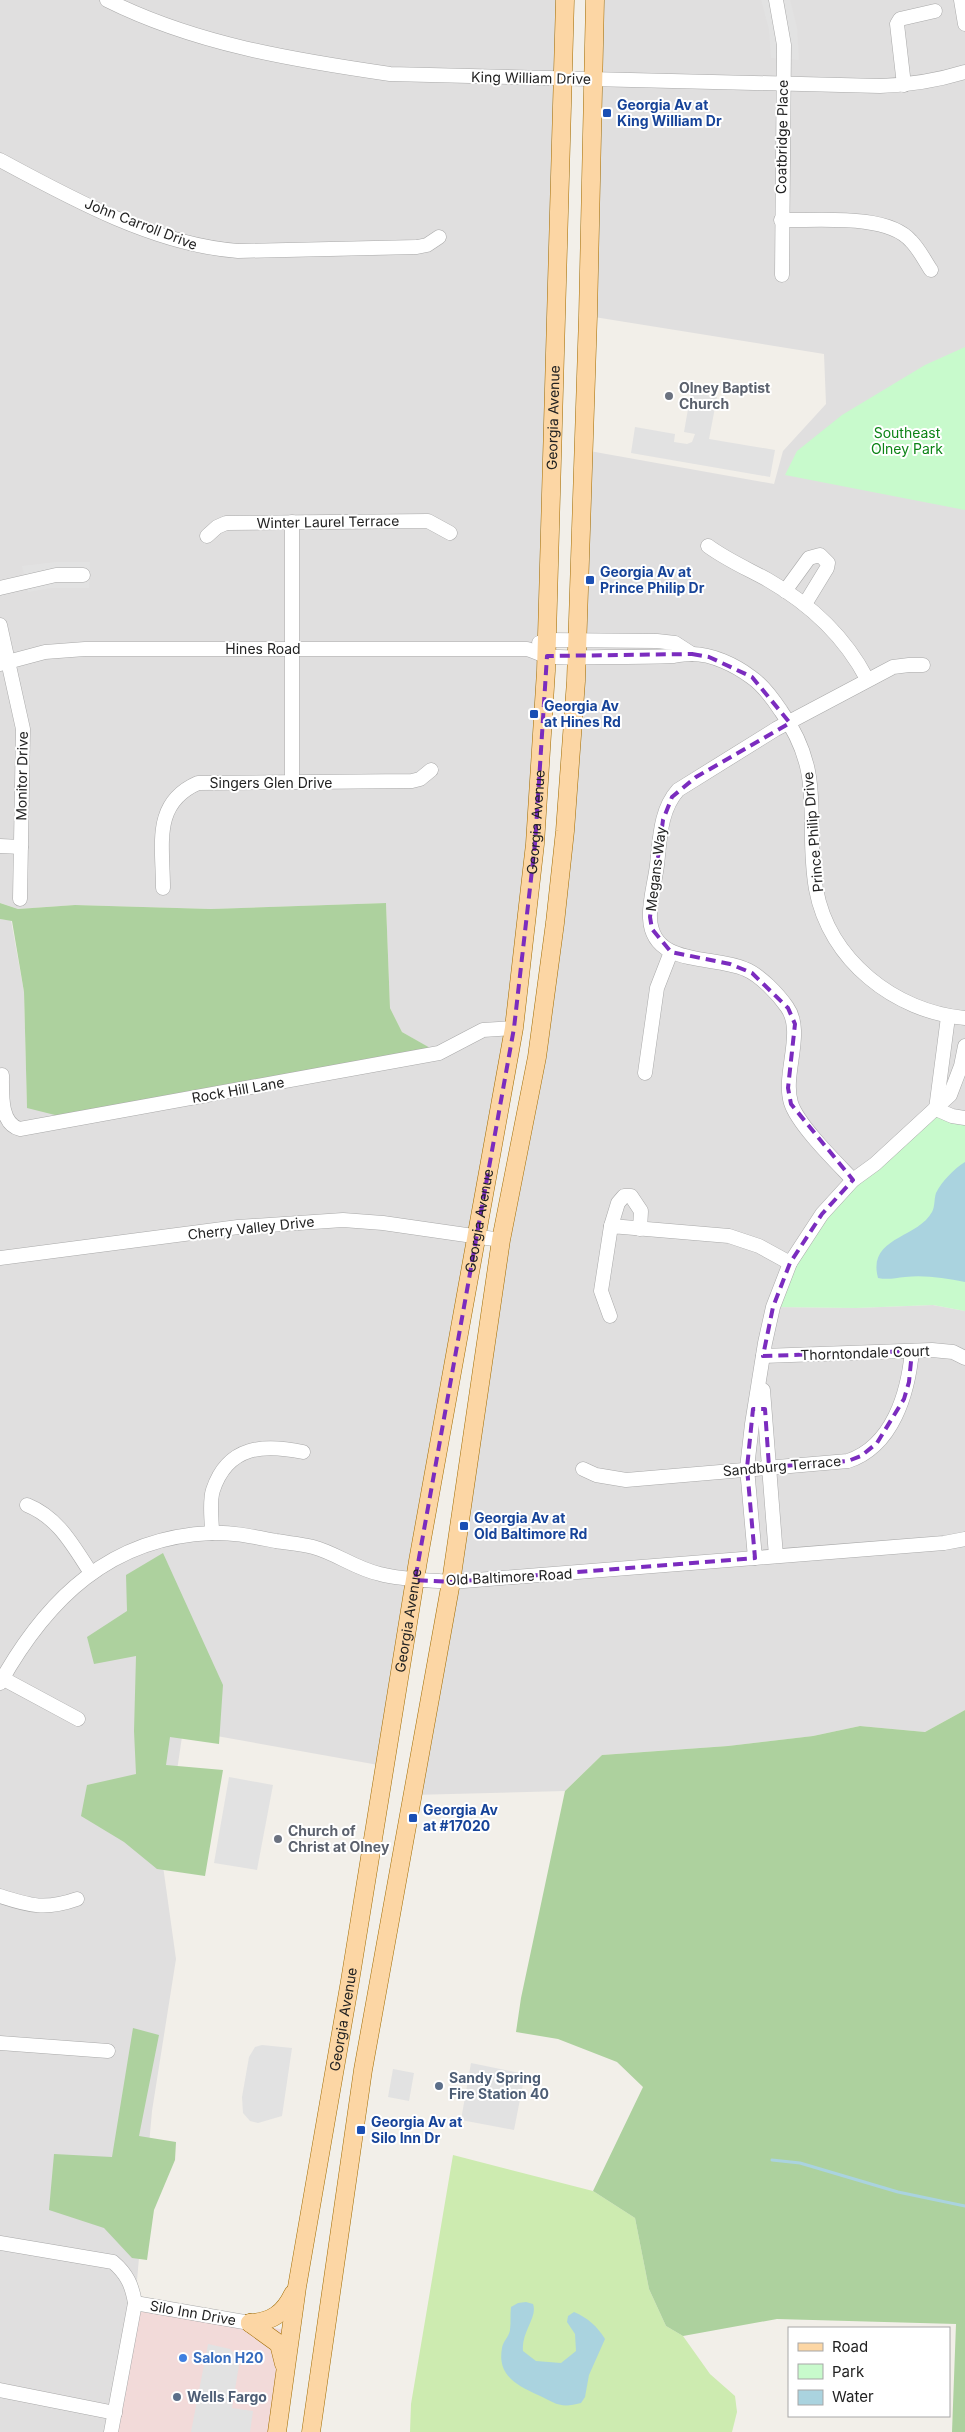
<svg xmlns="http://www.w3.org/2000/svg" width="965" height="2432" viewBox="0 0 965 2432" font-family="Inter,sans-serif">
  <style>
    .residential { fill: #e0dfdf }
    .commercial { fill: #f2dad9 }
    .grass { fill: #cdebb0 }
    .forest { fill: #add19e }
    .park { fill: #c8facc }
    .parking { fill: #e2e2e2 }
    .water { fill: #aad3df }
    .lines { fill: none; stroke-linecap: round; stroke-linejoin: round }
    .stream { stroke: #aad3df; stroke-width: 3 }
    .minor-casing { stroke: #a9a9a9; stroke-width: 15 }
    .major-casing { stroke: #a06b00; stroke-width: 19 }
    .minor { stroke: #fff; stroke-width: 14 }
    .major { stroke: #fcd6a4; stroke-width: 18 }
    .marked { fill: none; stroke: #7b2cbf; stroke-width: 4; stroke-dasharray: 10 6; stroke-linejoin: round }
    .transit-dot { fill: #1a4fb4; stroke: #fff; stroke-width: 2 }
    .worship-dot { fill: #6b7280; stroke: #fff; stroke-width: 2 }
    .service-dot { fill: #5c6f8a; stroke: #fff; stroke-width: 2 }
    .shop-dot { fill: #3f7fe0; stroke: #fff; stroke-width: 2 }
    .labels { text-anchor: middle; stroke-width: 4; stroke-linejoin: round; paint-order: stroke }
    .street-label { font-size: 14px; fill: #222; stroke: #fff }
    .transit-label { font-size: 14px; font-weight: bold; fill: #164399; stroke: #fff; text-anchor: start }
    .worship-label { font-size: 14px; font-weight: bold; fill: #5b616d; stroke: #fff; text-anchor: start }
    .park-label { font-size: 14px; fill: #0c8416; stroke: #fff }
    .service-label { font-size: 14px; font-weight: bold; fill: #4e5e75; stroke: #fff; text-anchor: start }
    .shop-label { font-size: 14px; font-weight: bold; fill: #366cbe; stroke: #fff; text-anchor: start }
  </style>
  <rect width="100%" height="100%" fill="#f2efe9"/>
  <!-- residential -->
  <g class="residential">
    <polygon points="0,0 565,0 535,844 384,1766 183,1730 163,1866 176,1959 152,2111 135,2303 111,2432 0,2432 0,919 11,920 24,992 27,1108 438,1053 402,1032 390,1008 386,903 211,909 75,905 18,909 0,903"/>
    <polygon points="595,0 965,0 965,1118 774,1307 856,1308 933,1305 965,1311 965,1710 925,1732 860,1726 813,1736 728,1746 602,1755 565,1791 412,1795 555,923 584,450 774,484 783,451 826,404 824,354 588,316"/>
  </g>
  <!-- commercial -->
  <polygon class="commercial" points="135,2303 291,2331 277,2432 111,2432"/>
  <!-- grass -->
  <polygon class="grass" points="453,2155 593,2191 635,2218 649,2289 666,2326 683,2336 710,2374 735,2396 737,2412 732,2432 410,2432 411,2404"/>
  <!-- forest -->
  <g class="forest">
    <polygon points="0,903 18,909 75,905 211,909 386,903 390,1008 402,1032 439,1053 75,1120 27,1108 24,992 12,921 0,919"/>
    <polygon points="163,1553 223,1685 219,1744 170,1737 166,1765 223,1770 205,1876 157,1869 124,1842 81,1816 87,1785 136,1774 134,1731 136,1656 94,1664 87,1637 127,1611 126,1575"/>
    <polygon points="965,1710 965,2432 952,2432 956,2324 777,2319 683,2336 666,2326 649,2289 635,2218 593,2191 643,2087 617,2062 558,2039 516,2032 521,1998 565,1791 602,1755 728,1746 813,1736 860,1726 925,1732"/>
    <polygon points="133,2028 159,2035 139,2136 176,2142 175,2160 154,2210 147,2260 132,2258 104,2228 49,2210 54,2154 112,2157"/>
  </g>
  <!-- park -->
  <g class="park">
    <polygon points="965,347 965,510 785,475 797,451 842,415 925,365"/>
    <polygon points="936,1109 965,1118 965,1311 933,1305 856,1308 773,1307 822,1214"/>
  </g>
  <!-- parking -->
  <g class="parking">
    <polygon points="761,0 790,0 797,28 799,60 771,58 769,30"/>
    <polygon points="691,392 717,397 709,439 775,450 770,477 631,453 635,427 675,434 674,442 687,444 692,442 695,434 684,432"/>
    <polygon points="56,562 90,562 89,588 51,588 28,592 22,566"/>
    <polygon points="229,1777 273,1785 257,1870 214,1863"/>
    <polygon points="262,2045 292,2048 282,2116 258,2123 250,2121 243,2113 242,2097 249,2057 255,2047"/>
    <polygon points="471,2063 525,2074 514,2130 461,2120"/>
    <polygon points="393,2069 414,2073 409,2101 388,2097"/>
    <polygon points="208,2344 230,2349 240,2359 232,2408 253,2411 250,2432 191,2432"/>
  </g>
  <!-- water -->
  <g class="water">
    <path d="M 965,1162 L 965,1282 C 945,1278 925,1275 905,1277 C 895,1278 888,1280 878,1278 C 867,1237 917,1239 932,1212 C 935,1207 934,1199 936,1193 C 942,1181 954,1169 965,1162 Z"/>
    <path d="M 526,2302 L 533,2304 C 538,2317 521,2332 523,2351 L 536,2361 L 561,2363 L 576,2351 L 575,2334 L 567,2322 L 568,2316 L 574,2312 C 588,2318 597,2326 605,2339 L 589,2375 L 585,2397 L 581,2403 C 560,2409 555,2403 538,2395 C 516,2385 497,2375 502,2348 C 503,2341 509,2337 510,2330 C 511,2322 510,2315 511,2307 L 518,2303 Z"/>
  </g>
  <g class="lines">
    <!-- stream -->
    <polyline class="stream" points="772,2160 800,2163 898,2192 965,2206"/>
    <defs>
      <g id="minor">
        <path d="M 107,0 C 195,44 293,60 390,74 L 880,86 C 910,85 936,81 965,72"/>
        <polyline points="776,0 784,45 782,275"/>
        <polyline points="961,0 965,24"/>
        <polyline points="904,85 897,24 900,19 935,11"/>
        <path d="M 0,160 C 72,199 156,245 238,251 L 417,247 L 427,245 L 439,237"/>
        <path d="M 781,220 C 816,221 887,213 911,241 C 919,249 925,261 931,270"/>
        <polyline points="292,522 292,780"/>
        <polyline points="207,536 217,527 226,523 428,521 450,533"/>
        <path d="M 708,546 C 727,560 748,569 768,580 C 810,604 845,637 867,679"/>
        <polyline points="0,588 56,575 83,575"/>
        <polyline points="785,591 809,558 820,555 828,563 827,568 805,604"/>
        <polyline points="0,625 23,729 20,899"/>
        <polyline points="539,643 548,640 657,641 675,643 692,654"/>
        <path d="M 0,664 L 45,652 L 85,649 L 527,649 C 534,651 541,655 548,656 C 566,659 586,657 605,657 C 627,657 650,657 673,656 C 679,655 686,654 692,654 C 712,654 735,665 751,677 C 763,685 773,699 781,711 C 827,775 804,820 816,889 C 829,960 895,1012 965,1018"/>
        <polyline points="0,846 21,847"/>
        <path d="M 163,888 C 163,845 152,803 198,783 L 412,781 L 420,779 L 431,770"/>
        <polyline points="645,1073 657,988 671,952"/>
        <path d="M 2,1075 C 2,1094 0,1124 20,1129 L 439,1053 L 483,1030 L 514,1028"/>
        <polyline points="936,1109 948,1017"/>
        <polyline points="936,1109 952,1116 965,1118"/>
        <path d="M 853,1180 C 836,1162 798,1125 791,1103 C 782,1074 805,1032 787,1007 C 778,994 760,975 745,969 C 713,955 652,967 650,918 C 649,901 655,882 657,865 C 660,839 660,810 678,790 L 776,729 L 893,667 L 909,665 L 923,665"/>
        <polyline points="611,1226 618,1203 624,1196 631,1196 641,1211 640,1229"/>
        <polyline points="0,1258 238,1227 343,1220 383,1223 501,1240"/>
        <polyline points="610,1316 601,1291 611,1226 729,1236 759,1246 790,1263"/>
        <polyline points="763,1356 932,1350 953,1352 965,1358"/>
        <polyline points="763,1390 776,1556"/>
        <path d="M 583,1469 L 596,1475 L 626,1480 L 848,1461 C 893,1446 908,1393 912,1351"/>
        <path d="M 27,1505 C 59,1518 73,1546 91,1573"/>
        <path d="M 212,1533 C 212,1520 209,1502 213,1490 C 228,1445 264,1444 303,1452"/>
        <polyline points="755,1558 747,1468 752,1424 765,1343 773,1307 790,1263 822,1214 853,1180 875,1164 950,1095 961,1066 965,1046"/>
        <polyline points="0,1677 78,1719"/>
        <path d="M 0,1683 C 47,1599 110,1537 212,1533 C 233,1532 255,1537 276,1541 C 288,1543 301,1544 313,1547 C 336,1553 356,1569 380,1574 C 403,1580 427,1580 451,1582 L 944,1543 L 965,1539"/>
        <path d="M 0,1896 C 30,1906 46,1910 77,1899"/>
        <polyline points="0,2043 108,2051"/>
        <path d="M 0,2243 L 113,2262 C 127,2274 132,2285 135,2303 L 111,2432"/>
        <polyline points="135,2303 250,2323"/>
        <polyline points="0,2390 115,2413"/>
      </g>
      <g id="major">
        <polyline points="250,2323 279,2344 284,2364"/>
        <path d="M 250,2323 C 272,2322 284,2313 293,2294"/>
        <path id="s1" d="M 277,2432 L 297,2287 L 350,1981 L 418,1561 L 514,1028 L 535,844 L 546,671 L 565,0"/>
        <polyline points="311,2432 363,2070 451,1582 501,1240 537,1057 555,923 565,831 576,681 588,316 595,0"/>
      </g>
    </defs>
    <!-- minor casing -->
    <use href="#minor" class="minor-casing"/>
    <!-- major casing -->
    <use href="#major" class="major-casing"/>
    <!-- minor -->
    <use href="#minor" class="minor"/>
    <!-- major -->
    <use href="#major" class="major"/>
  </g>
  <!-- marked area -->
  <path class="marked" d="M 692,654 L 709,657 L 752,677 L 790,723 L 696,777 L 672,797 L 663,820 L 650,917 L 652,929 L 671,952 L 730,964 L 752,973 L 788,1008 L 795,1024 L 788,1088 L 791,1104 L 853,1180 L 822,1214 L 790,1263 L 773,1307 L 763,1356 L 912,1351 L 909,1382 L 904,1399 L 877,1443 L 861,1456 L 848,1461 L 769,1467 L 765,1409 L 753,1409 L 747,1468 L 755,1558 L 451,1582 L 415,1580 L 514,1028 L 535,844 L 547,656 Z"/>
  <!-- markers -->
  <g class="transit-dot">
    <rect x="602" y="108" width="10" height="10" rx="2.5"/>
    <rect x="585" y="575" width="10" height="10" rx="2.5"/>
    <rect x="529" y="709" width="10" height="10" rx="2.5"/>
    <rect x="459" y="1521" width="10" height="10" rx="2.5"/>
    <rect x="408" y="1813" width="10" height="10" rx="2.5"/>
    <rect x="356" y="2125" width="10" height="10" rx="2.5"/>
  </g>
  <g class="worship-dot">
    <circle cx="669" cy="396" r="5"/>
    <circle cx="278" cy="1839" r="5"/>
  </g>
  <g class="service-dot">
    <circle cx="439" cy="2086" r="5"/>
    <circle cx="177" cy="2397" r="5"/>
  </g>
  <circle class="shop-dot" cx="183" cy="2358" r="5"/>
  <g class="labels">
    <!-- street labels -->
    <g class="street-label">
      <text transform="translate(531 78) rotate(1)" y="5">King William Drive</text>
      <text transform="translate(782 137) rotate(-89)" y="5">Coatbridge Place</text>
      <text transform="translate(141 224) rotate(21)" y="5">John Carroll Drive</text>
      <text dy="5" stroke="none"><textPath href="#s1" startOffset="2036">Georgia Avenue</textPath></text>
      <text transform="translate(328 522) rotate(-1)" y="5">Winter Laurel Terrace</text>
      <text x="263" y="654">Hines Road</text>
      <text transform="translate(22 776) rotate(-89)" y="5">Monitor Drive</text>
      <text x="271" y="788">Singers Glen Drive</text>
      <text dy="5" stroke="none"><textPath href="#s1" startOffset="1631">Georgia Avenue</textPath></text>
      <text transform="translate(813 832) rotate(-95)" y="5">Prince Philip Drive</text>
      <text transform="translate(656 869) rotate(-83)" y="5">Megans Way</text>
      <text transform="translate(238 1090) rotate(-10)" y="5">Rock Hill Lane</text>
      <text dy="5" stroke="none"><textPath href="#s1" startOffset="1228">Georgia Avenue</textPath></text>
      <text transform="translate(251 1228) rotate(-6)" y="5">Cherry Valley Drive</text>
      <text transform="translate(865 1353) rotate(-2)" y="5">Thorntondale Court</text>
      <text transform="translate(782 1466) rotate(-5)" y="5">Sandburg Terrace</text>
      <text transform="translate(509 1577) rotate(-3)" y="5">Old Baltimore Road</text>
      <text dy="5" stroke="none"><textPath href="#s1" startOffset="822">Georgia Avenue</textPath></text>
      <text dy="5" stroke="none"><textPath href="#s1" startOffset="418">Georgia Avenue</textPath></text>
      <text transform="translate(193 2313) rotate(10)" y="5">Silo Inn Drive</text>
    </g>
    <!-- transit labels -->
    <g class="transit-label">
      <text x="617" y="110">Georgia Av at<tspan x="617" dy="16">King William Dr</tspan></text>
      <text x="600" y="577">Georgia Av at<tspan x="600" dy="16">Prince Philip Dr</tspan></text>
      <text x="544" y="711">Georgia Av<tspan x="544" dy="16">at Hines Rd</tspan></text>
      <text x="474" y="1523">Georgia Av at<tspan x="474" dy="16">Old Baltimore Rd</tspan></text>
      <text x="423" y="1815">Georgia Av<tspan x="423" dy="16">at #17020</tspan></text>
      <text x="371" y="2127">Georgia Av at<tspan x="371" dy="16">Silo Inn Dr</tspan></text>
    </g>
    <!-- worship labels -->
    <g class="worship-label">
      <text x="679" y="393">Olney Baptist<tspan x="679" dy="16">Church</tspan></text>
      <text x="288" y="1836">Church of<tspan x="288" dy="16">Christ at Olney</tspan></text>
    </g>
    <!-- park labels -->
    <g class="park-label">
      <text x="907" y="438">Southeast<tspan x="907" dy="16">Olney Park</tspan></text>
    </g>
    <!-- service labels -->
    <g class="service-label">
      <text x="449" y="2083">Sandy Spring<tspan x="449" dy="16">Fire Station 40</tspan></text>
      <text x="187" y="2402">Wells Fargo</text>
    </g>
    <!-- shop labels -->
    <g class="shop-label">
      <text x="193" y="2363">Salon H20</text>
    </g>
  </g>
  <!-- legend -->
  <rect x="788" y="2327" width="162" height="90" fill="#ffffff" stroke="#a7a7a7"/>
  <rect x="798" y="2343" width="25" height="8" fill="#fcd6a4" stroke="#a7a7a7"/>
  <text x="832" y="2352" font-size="15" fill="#222222">Road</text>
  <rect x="798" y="2364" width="25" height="15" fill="#c8facc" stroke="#a7a7a7"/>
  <text x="832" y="2377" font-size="15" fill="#222222">Park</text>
  <rect x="798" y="2390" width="25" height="15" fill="#aad3df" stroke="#a7a7a7"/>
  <text x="832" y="2402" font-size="15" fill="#222222">Water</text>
</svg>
